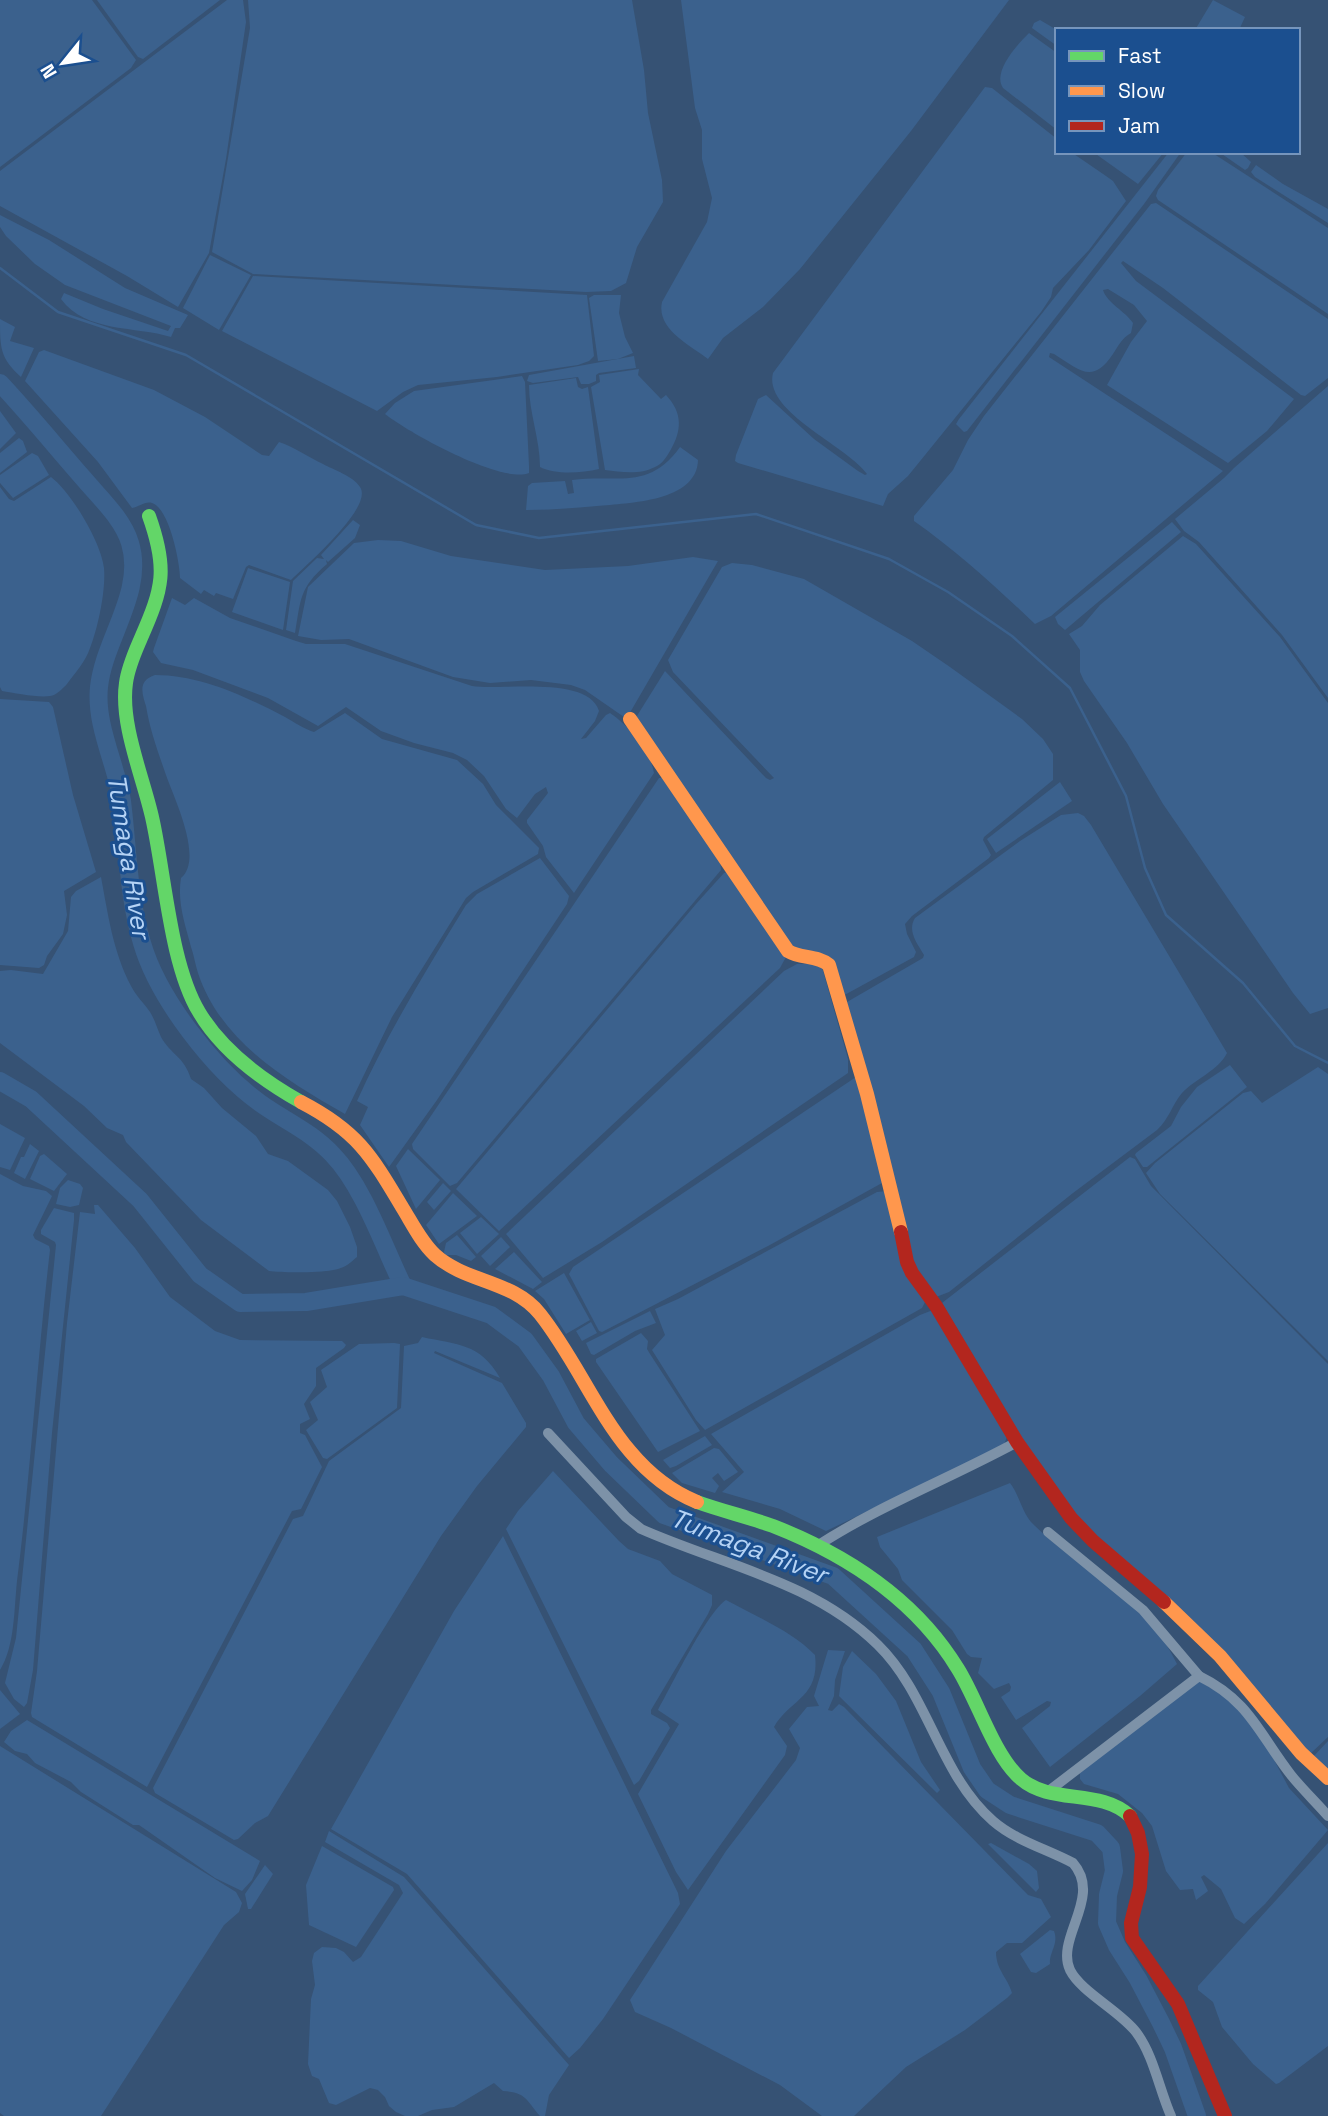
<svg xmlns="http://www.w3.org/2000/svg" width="1328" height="2116" font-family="'Space Grotesk',sans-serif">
  <rect width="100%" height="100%" fill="#365274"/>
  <g fill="#3b618d">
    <polygon points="0,0 92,0 136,60 131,68 0,167"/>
    <polygon points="97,0 220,0 143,59 138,57"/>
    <polygon points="227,0 243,0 246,22 226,159 209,253 178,307 127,276 0,206 0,171"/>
    <polygon points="248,0 632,0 644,70 648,113 662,180 663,202 637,247 626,283 611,291 586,292 253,274 212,252 250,28"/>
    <path d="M681,0H1009L911,131L800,269L763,307L723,338L708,359C690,345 656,329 662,302L707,222L712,198L702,159V130L695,108Z"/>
    <polygon points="1213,0 1245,17 1239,30 1195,30"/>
    <polygon points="1040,20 1057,30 1057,46 1032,28 1034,23"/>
    <path d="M1029,33L1057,53V130L1003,88C992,72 1017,45 1029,33Z"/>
    <path d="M985,87L992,88L1057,139V152H1071L1106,176L1113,181L1126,201L1089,250L1053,288L1051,297L1041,312L908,476L888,494L883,506L738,463L735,461L736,455L758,399L766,395L814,439L858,471L865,475L867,474C848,446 763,412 773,373Z"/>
    <polygon points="1093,152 1164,152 1138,184"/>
    <polygon points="1169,152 1181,152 1144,204 967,431 964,432 956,424 959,419"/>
    <polygon points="1187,152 1211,152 1328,228 1328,314 1158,200 1156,196 1158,190"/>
    <polygon points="1219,152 1240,152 1251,162 1248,168 1245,170"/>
    <polygon points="1256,165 1283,184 1328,209 1328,223 1255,177 1251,172"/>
    <path d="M1156,203L1328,319V378L1305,396L1301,395L1163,288L1123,261L1121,263L1136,281L1294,399L1267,431L1228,463L1107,385L1131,342L1147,321L1134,305L1108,289L1103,290C1107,303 1125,311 1133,323L1131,333C1121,339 1119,345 1113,354C1092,385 1080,370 1054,354L1050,353L1049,357L1223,471L1051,616L1035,624C996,587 958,552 914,521V516L953,470L968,440L984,416L1151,204Z"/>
    <path d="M0,215L49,240L125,288L188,315L180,328H175L171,337C136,326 86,333 61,299L64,293L103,309L168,331L171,326L65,285L35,264L6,236L0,227Z"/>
    <polygon points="210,255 251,275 219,330 183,308"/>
    <polygon points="253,276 587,295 594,356 589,361 578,365 497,377 418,385 403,392 377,411 222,331"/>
    <polygon points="594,295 621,295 619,313 625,337 633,353 618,359 598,361 589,298"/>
    <path d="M0,319L15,327L10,341L34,348L21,377C0,358 0,348 0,319Z"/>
    <path d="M44,350L154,390L205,417L262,455L269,456L279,442C294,447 308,457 323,464C334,470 353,476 360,487C374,507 305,566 291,580L249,565L246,567L233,599L216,593L214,596L204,590L201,594L180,578C180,562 169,508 152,503C145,501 139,507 132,508L98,462L25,381L39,352Z"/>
    <polygon points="634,356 636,368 599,373 596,375 596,381 589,384 581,384 578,377 533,383 527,381 529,375"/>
    <path d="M639,369L638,375L661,399L666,395C683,413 682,431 670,451C666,458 662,464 655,467C640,475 621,472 605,470L591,387L600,382L599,375Z"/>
    <path d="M522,376L525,382L529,466V473C501,484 409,433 385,414L395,403L414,391Z"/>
    <path d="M576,378L578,387L582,389L588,387L599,469C581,473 556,475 540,467C540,439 529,413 529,385Z"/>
    <polygon points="1328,386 1328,698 1282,635 1199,542 1184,531 1175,519 1224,478 1234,468"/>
    <polygon points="0,411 16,433 0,449"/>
    <polygon points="19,438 23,441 27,452 0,473 0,453"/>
    <path d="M680,447L698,460C697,502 628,503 597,506C574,508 550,510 526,510L528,486L532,483L565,481L568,494L574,493L572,480C617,474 649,491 680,447Z"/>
    <polygon points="32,453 38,456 49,475 13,498 0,483 0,475"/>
    <path d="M51,477C71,492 101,542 104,568C106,590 98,628 90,648C86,661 75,673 67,684C62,689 57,695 50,696C39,698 14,693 2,691L0,687V487L9,499L14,501Z"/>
    <path d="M353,520L360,525L355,538L328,562L326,560L327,564C299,588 301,599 295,633L286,630L293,581L317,558L324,559L321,555Z"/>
    <polygon points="1172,522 1181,532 1065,630 1058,624 1055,617"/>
    <polygon points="1183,536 1196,544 1280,637 1328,703 1328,1008 1310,1014 1293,993 1163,804 1127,743 1084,681 1080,672 1080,650 1069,634 1082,626 1100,605"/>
    <polygon points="378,540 401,541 451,556 545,570 628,566 693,557 718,561 628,716 624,717 585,690 571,685 531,680 490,683 453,677 349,639 321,640 298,636 308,587 354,543"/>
    <polygon points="732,563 752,565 804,579 912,641 950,667 1022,719 1043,739 1053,754 1053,780 984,837 983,840 991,855 989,858 912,916 905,924 907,934 916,952 914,957 839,998 830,963 797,953 635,719 665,671 766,778 770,780 774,778 673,672 668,660 722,567"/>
    <polygon points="248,568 290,582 283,630 232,612"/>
    <path d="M172,598L185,605L194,598L230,618L296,641L306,644H345L472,686C500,691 588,675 599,711L595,721L581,739L586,738L606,715L610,713C629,726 650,750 654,773L574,893L546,857L543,846L527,823V820L548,793L546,787L535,794L517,818L506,809L484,776L467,760L453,753L414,743L381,731L346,707L318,726L268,698L193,670L161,663L153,652L154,648Z"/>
    <path d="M155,675C200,675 245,696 285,717C294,722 304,729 314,732L345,713L382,739L457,760L483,784L496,805L539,848L538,854L473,892L466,898L392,1017L345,1114C286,1080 221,1042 198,973C195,964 194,955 191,947C185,924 177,902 181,878C204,859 174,798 166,775C158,752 150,730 146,706C144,700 141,691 143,685C145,679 150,677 155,675Z"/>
    <polygon points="0,699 49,702 53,707 73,795 96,872 64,891 67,915 63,934 47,956 44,965 39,968 0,965"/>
    <polygon points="659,778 662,778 720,860 721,870 457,1183 450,1186 413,1149 412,1144"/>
    <polygon points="1060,782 1072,801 996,853 987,839"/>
    <path d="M1078,813L1084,816L1091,825L1227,1053C1219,1070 1195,1079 1182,1093C1172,1105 1169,1119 1157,1130L1073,1193L949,1292L936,1297L915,1276L844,1006L847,1002L923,958L924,955C917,943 907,931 915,918L1020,841L1061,815Z"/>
    <path d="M540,858L569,896L567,904L437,1100L389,1167L360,1125L368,1107L357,1101C388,1032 427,969 466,905L477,894Z"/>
    <polygon points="727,872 786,957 780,968 499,1231 456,1189 696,904 724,873"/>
    <path d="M101,877C108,914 113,952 131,986C136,996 144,1003 150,1012C155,1020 157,1028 161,1037C171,1055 184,1056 191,1079L204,1088L222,1108L256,1136L268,1154L288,1161L328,1190L337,1201L350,1227L357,1247V1257C351,1262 346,1267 338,1269C325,1273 283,1273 269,1271L201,1220L126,1142L123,1135L107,1128L84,1106L0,1043V971L11,970L43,974L68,931L71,897L76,891Z"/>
    <polygon points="797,964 816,964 822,967 848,1059 848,1073 602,1242 543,1278 506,1234 784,971"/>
    <polygon points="1230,1065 1247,1087 1147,1167 1143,1167 1135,1155 1136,1153 1171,1126 1181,1107 1197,1087"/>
    <polygon points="1318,1067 1328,1074 1328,1361 1160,1194 1146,1173 1155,1163 1243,1093 1251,1091 1262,1103"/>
    <polygon points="856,1077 884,1180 882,1183 768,1246 602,1332 599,1331 569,1274 573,1267"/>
    <polygon points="0,1124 25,1138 10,1170 0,1167"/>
    <polygon points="30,1144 39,1151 25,1179 14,1173 21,1157 24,1157"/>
    <polygon points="408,1149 440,1180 416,1209 396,1166"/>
    <polygon points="44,1154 67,1174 54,1191 30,1179 40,1156"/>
    <polygon points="1130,1157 1135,1159 1151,1186 1328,1364 1328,1737 1310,1754 1238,1675 1067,1514 942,1303"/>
    <path d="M0,1174L23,1186L46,1191L52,1196L33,1235L35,1239L49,1246L50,1250C37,1360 31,1471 17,1581C14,1609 15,1646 0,1670Z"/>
    <polygon points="68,1180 80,1184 83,1188 79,1205 70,1207 56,1204 60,1188"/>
    <polygon points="443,1183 451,1191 434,1210 427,1202"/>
    <polygon points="887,1191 925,1302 922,1308 705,1430 696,1420 652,1350 665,1335 655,1309 678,1299 877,1192"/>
    <polygon points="453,1193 477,1216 439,1244 426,1225"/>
    <polygon points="94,1205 98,1205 135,1248 170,1297 215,1331 240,1340 342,1341 346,1345 344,1348 316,1368 316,1386 304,1404 310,1419 300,1424 300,1433 305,1435 322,1467 301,1509 292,1511 147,1787 32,1717 31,1713 37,1671 67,1323 80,1212 95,1214"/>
    <polygon points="54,1208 74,1213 74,1220 52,1433 33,1670 27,1703 24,1707 14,1699 5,1683 16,1638 56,1245 55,1242 41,1234 41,1230"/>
    <polygon points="481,1217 499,1234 477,1254 460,1233"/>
    <polygon points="457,1235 476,1257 471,1261 456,1255 445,1255 444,1252 446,1243"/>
    <polygon points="501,1237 510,1247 490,1266 481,1256"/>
    <polygon points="514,1252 542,1282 533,1289 495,1269"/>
    <polygon points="564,1273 590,1320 566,1334 544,1299 535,1291"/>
    <polygon points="933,1310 1007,1437 1003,1447 826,1531 780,1509 722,1492 744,1472 711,1434 920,1315"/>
    <polygon points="650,1311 656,1323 635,1331 594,1355 591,1354 586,1343"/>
    <polygon points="591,1322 597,1333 582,1341 576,1331"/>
    <polygon points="641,1333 648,1341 647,1349 650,1354 700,1431 658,1452 596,1362 596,1359"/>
    <path d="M422,1337C458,1345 480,1343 500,1378L435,1351L434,1353L502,1383L526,1423V1427L477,1486L441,1536L268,1816L255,1823L238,1839L234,1840L155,1793L153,1788L293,1519L303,1516L329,1461L401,1408L404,1346L418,1343Z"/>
    <polygon points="394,1343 400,1344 397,1408 327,1459 323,1458 306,1430 318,1420 310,1402 327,1387 321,1370 359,1344"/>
    <polygon points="705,1436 712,1445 676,1466 670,1468 663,1460"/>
    <polygon points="714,1448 719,1449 738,1472 724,1481 718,1473 712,1478 719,1486 715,1493 682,1483 672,1473"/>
    <polygon points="553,1471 619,1541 628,1549 660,1561 672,1574 712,1595 712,1605 708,1614 651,1710 651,1714 667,1723 670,1728 639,1781 634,1785 506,1529 518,1511"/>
    <path d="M1010,1483C1020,1496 1022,1514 1034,1525C1081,1571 1149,1602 1177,1664L1140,1696L1050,1767L1022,1728L1050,1706L1051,1702L1047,1701L1016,1720L1001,1697L1010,1691L1011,1687L1009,1683L994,1689L978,1673L982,1658L971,1657L967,1654L952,1630L902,1580L898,1569L880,1547L877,1537Z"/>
    <polygon points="503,1536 678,1893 680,1904 603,2019 580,2048 569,2058 407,1874 331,1829 454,1611"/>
    <path d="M726,1600C755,1616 792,1631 815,1655C820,1698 790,1699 774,1727L787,1746L785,1755L688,1890L676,1872L638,1794L679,1724L658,1710C671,1687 707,1612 726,1600Z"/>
    <path d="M828,1650L845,1651L835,1680L834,1696L828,1710L832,1711L839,1704L844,1707L1028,1895L1041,1899L1051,1917L1022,1943H1007L996,1952C996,1970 1008,1978 1012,1993L1007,1998L965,2030L906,2067L854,2116H822L780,2085L671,2028L635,2012L630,2000L726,1851L796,1760L800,1748L789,1729L807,1707L819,1706L814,1696Z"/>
    <polygon points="852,1651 876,1674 896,1701 921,1762 940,1790 937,1793 839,1696 843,1667"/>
    <polygon points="1195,1679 1233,1700 1263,1739 1289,1788 1328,1830 1265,1904 1244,1924 1235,1918 1221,1889 1204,1875 1201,1877 1208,1891 1196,1900 1193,1889 1180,1890 1166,1871 1152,1826 1142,1813 1118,1794 1084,1784 1080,1779 1080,1773"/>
    <polygon points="0,1690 20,1714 0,1729"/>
    <polygon points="27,1720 260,1861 252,1880 242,1891 215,1878 139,1825 133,1825 81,1792 71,1782 35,1763 27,1754 15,1751 4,1742 11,1731"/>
    <polygon points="1328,1741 1328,1777 1311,1759"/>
    <polygon points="0,1746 236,1892 242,1903 239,1912 224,1925 101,2116 4,2116 0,2113"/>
    <path d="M329,1831L404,1877L569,2065L549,2095L545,2116H540C525,2099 527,2093 503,2091L494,2083L454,2107L432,2110L418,2116H405L396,2112L389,2106L385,2097L378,2090L370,2088L336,2105L329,2103L319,2079L312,2076L308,2064L311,1999L315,1985L312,1961L314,1953L322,1947L336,1948L344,1952L353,1962L361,1957L403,1893L399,1885L325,1842Z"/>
    <polygon points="991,1843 1029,1864 1037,1871 1039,1888 1036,1892 988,1844"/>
    <polygon points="1328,1843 1328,2046 1279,2083 1276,2084 1253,2064 1222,2027 1213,2002 1198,1990 1198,1986"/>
    <polygon points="322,1846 393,1887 394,1890 356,1947 309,1925 306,1885"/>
    <polygon points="265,1865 273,1874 251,1909 248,1909 245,1894"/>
    <path d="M1050,1930L1054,1931C1059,1944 1049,1952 1050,1964L1036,1973L1031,1972L1020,1954Z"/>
  </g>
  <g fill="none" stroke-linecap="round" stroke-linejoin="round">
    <polyline stroke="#3b618d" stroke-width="2.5" points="0,268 58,312 186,355 476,525 539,538 756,514 889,559 948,592 1012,636 1070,688 1126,796 1145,868 1166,915 1243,983 1295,1046 1328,1063"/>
    <g stroke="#3b618d" stroke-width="18">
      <path d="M0,383C29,414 56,447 84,479C100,498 123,519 130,543C145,592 104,639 99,687C95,725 116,764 122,801C128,849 128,896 142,943C158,998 213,1069 260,1103C285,1121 312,1132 333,1155C363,1186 384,1247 403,1286"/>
      <polyline points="0,1081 31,1099 140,1200 200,1275 240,1303 306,1302 403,1286 491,1315 525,1340 551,1376 576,1423 611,1464 664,1515 833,1576 914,1650 941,1692 972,1768 987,1790 1010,1805 1097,1833 1111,1848 1114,1871 1108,1895 1107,1923 1117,1946 1138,1979 1161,2023 1173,2048 1197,2116"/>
    </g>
    <g stroke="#7d92a8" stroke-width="10">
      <path d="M548,1433L626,1517L641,1529C722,1565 813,1581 878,1645C929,1695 939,1774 993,1821C1016,1841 1047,1849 1073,1863C1103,1897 1055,1938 1070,1970C1081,1992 1120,2011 1136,2032C1154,2056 1159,2089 1171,2116"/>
      <polyline points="1048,1532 1143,1610 1199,1676"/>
      <path d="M817,1546C880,1505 951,1478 1017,1442"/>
      <path d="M1050,1790L1199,1676C1250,1701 1259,1734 1291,1775C1302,1789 1316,1802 1328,1816"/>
    </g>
    <g stroke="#63d668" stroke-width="14">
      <path d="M149,516C168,569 163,588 141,638C135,652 128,667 126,683C120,724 143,777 152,817C165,874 170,964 199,1012C222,1051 262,1080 301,1102"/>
      <path d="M697,1502C722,1511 748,1517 773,1526C847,1555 916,1600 958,1669C978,1701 994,1756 1021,1779C1051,1805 1100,1788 1130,1816"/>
    </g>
    <g stroke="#ff974d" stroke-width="14">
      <path d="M630,719L788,951C801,959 817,955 829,965L867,1094L901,1232"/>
      <path d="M301,1102C357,1131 371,1155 402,1207C412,1223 421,1242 435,1255C466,1283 513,1280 540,1314C591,1378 615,1469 697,1502"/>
      <polyline points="1164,1602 1220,1656 1301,1753 1328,1778"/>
    </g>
    <g stroke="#b3261e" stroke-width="14">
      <polyline points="901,1232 907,1262 912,1273 936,1306 1017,1442 1071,1518 1093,1541 1164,1602"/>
      <polyline points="1130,1816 1138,1833 1142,1854 1140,1887 1131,1923 1132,1938 1178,2004 1225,2116"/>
    </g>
  </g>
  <g text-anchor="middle" stroke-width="6" stroke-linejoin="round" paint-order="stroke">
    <g font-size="26" font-style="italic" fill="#b5d3f5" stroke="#1b4f8f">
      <text transform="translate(129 856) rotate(81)" y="9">Tumaga River</text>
      <text transform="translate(749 1546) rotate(21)" y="9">Tumaga River</text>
    </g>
  </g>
  <rect x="1055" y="28" width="245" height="126" fill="#1b4f8f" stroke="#7695bc" stroke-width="2"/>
  <rect x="1069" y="51" width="35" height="10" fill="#63d668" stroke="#7695bc" stroke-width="2"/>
  <text x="1118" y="63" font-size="21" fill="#ffffff">Fast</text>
  <rect x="1069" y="86" width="35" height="10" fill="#ff974d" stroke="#7695bc" stroke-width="2"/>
  <text x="1118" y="98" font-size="21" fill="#ffffff">Slow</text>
  <rect x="1069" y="121" width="35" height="10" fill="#b3261e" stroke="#7695bc" stroke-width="2"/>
  <text x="1118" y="133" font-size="21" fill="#ffffff">Jam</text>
  <g transform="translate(63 63) rotate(240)" stroke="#1b4f8f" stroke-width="5" paint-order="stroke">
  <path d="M0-5L12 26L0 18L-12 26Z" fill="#ffffff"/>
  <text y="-10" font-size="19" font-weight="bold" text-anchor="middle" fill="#ffffff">N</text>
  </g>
</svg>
